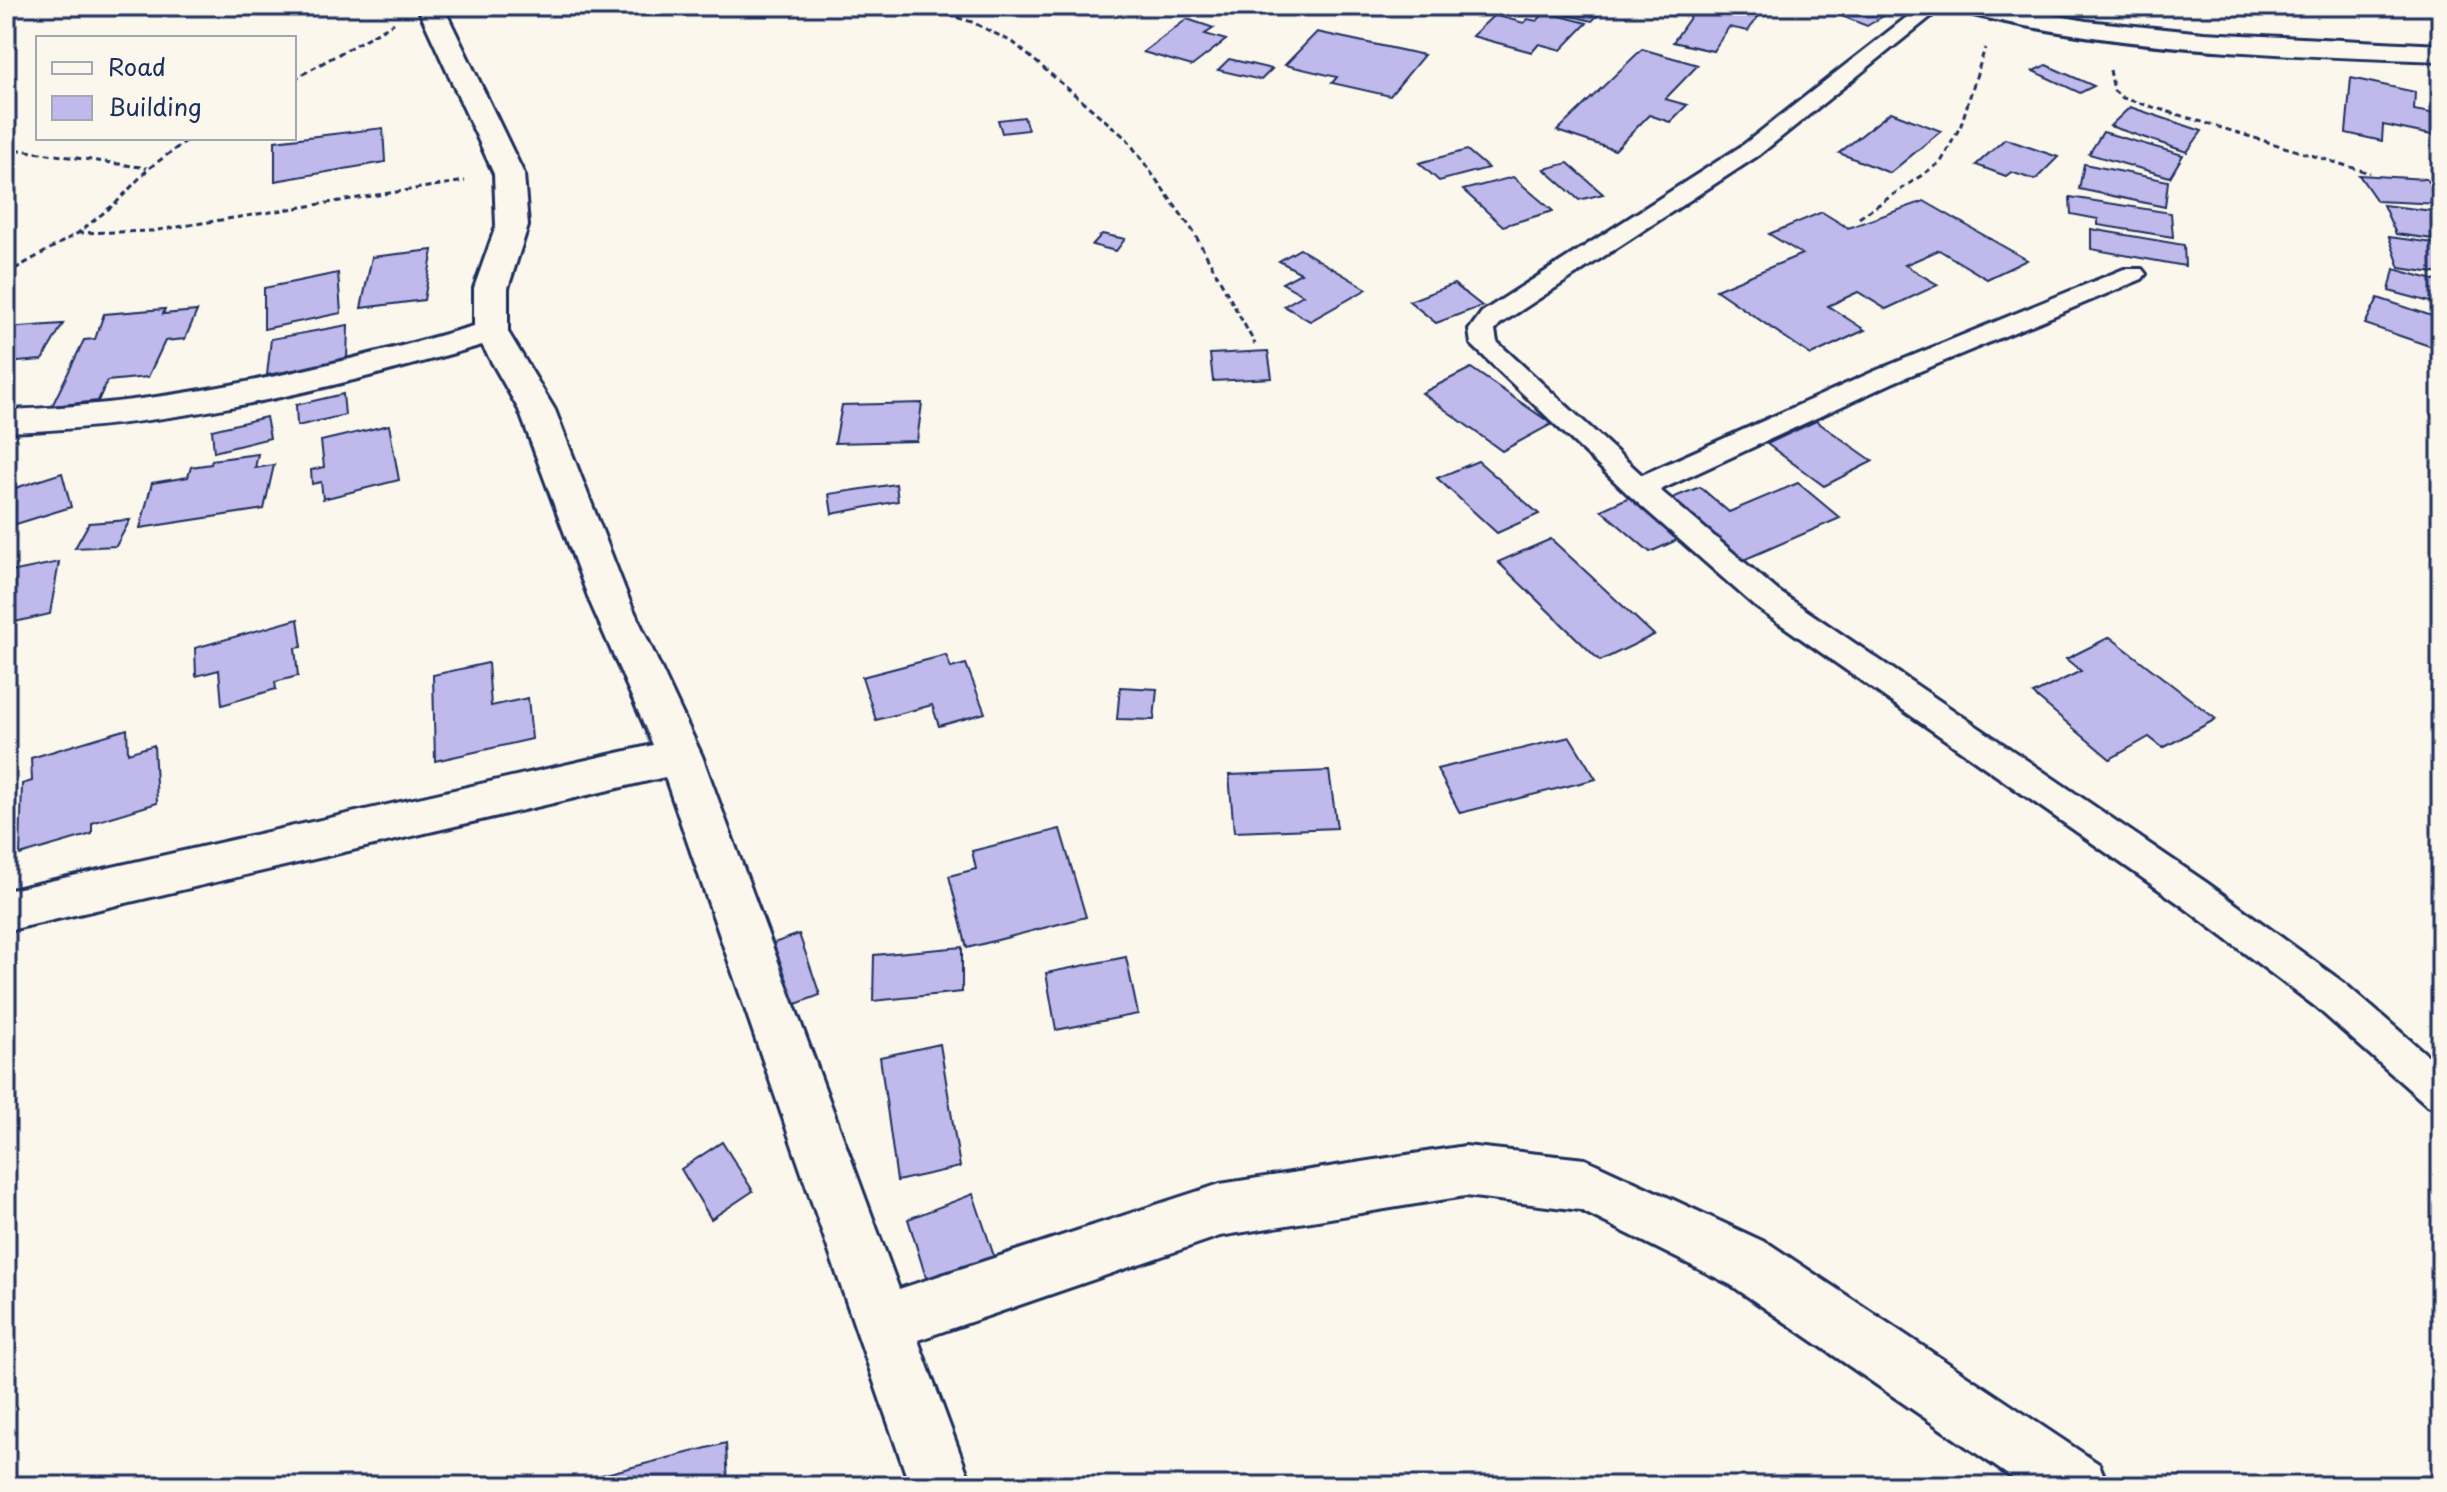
<svg xmlns="http://www.w3.org/2000/svg" width="2447" height="1492" font-family="'Playpen Sans',sans-serif">
  <rect width="100%" height="100%" fill="#fbf7ec"/>
  <filter id="ink" filterUnits="userSpaceOnUse"><feTurbulence type="fractalNoise" baseFrequency=".0125" numOctaves="2"/><feDisplacementMap in="SourceGraphic" scale="16" xChannelSelector="R" yChannelSelector="G"/><feConvolveMatrix kernelMatrix="1 2 1 2 8 2 1 2 1" color-interpolation-filters="sRGB"/></filter>
  <g filter="url(#ink)">
    <g fill="#c0b9eb" stroke="#1b2f5e" stroke-width="2">
      <polygon points="1184,6 1225,6 1195,14"/>
      <polygon points="1698,6 1750,6 1745,14 1758,17 1748,31 1729,27 1713,51 1673,42"/>
      <polygon points="1816,6 1883,6 1893,10 1867,26"/>
      <polygon points="1573,8 1599,14 1592,21 1567,15"/>
      <polygon points="1545,12 1587,23 1561,50 1539,44 1532,52 1472,36 1494,15 1524,23 1528,19 1537,21"/>
      <polygon points="1187,19 1214,28 1205,34 1226,40 1192,66 1143,52"/>
      <polygon points="1317,32 1424,55 1390,96 1332,83 1337,77 1285,65"/>
      <polygon points="1642,49 1698,65 1665,99 1687,105 1670,122 1649,115 1615,150 1557,131"/>
      <polygon points="1229,59 1272,69 1261,80 1218,70"/>
      <polygon points="2046,65 2094,86 2080,93 2033,71"/>
      <polygon points="2351,78 2415,92 2414,110 2441,115 2441,137 2383,125 2382,141 2346,133"/>
      <polygon points="2130,107 2202,131 2187,152 2110,126"/>
      <polygon points="1891,112 1941,131 1890,173 1839,153"/>
      <polygon points="1024,117 1028,130 1002,133 998,120"/>
      <polygon points="383,128 385,162 275,181 275,141"/>
      <polygon points="2103,132 2183,155 2170,177 2089,154"/>
      <polygon points="2005,139 2058,157 2035,180 2011,172 2006,176 1976,165"/>
      <polygon points="1467,150 1488,168 1439,181 1419,163"/>
      <polygon points="1568,163 1603,194 1579,200 1544,169"/>
      <polygon points="2084,164 2168,181 2165,207 2079,189"/>
      <polygon points="2359,175 2426,179 2441,198 2441,204 2377,201"/>
      <polygon points="1513,177 1553,211 1503,226 1463,190"/>
      <polygon points="2070,197 2171,213 2173,237 2098,225 2098,219 2071,214"/>
      <polygon points="1924,201 2027,260 1987,279 1939,250 1905,265 1938,285 1886,309 1858,292 1828,306 1865,330 1811,355 1716,290 1802,254 1769,234 1822,212 1848,228"/>
      <polygon points="2383,205 2441,212 2441,240 2396,234"/>
      <polygon points="2091,229 2184,245 2185,266 2091,249"/>
      <polygon points="1102,234 1125,239 1116,251 1092,245"/>
      <polygon points="2389,237 2441,244 2441,274 2400,268"/>
      <polygon points="1300,249 1367,289 1310,321 1284,306 1303,295 1282,283 1301,273 1279,261"/>
      <polygon points="433,250 424,300 361,308 372,257"/>
      <polygon points="2394,269 2441,282 2441,305 2389,291"/>
      <polygon points="338,273 341,313 264,329 264,288"/>
      <polygon points="1454,284 1482,306 1436,323 1409,301"/>
      <polygon points="2378,298 2441,319 2441,350 2365,324"/>
      <polygon points="165,309 163,314 197,311 185,339 165,341 148,377 107,381 98,401 52,406 84,340 95,339 104,314"/>
      <polygon points="63,324 42,360 6,363 6,328"/>
      <polygon points="348,325 347,361 267,375 271,339"/>
      <polygon points="1268,351 1272,378 1213,381 1210,354"/>
      <polygon points="1471,368 1552,424 1502,451 1422,393"/>
      <polygon points="343,394 345,415 297,426 296,405"/>
      <polygon points="922,403 917,441 835,443 842,405"/>
      <polygon points="266,417 270,438 214,452 212,430"/>
      <polygon points="1816,421 1873,461 1824,486 1767,444"/>
      <polygon points="389,425 399,480 323,499 321,482 312,484 311,470 324,467 321,441"/>
      <polygon points="258,454 255,468 274,465 264,509 140,528 152,483 188,477 191,467 211,464 212,460"/>
      <polygon points="1478,461 1539,514 1497,533 1437,478"/>
      <polygon points="62,473 71,507 13,525 6,491"/>
      <polygon points="1798,483 1840,518 1732,565 1662,502 1700,487 1729,512"/>
      <polygon points="896,484 898,501 832,514 829,494"/>
      <polygon points="1634,495 1684,537 1650,552 1601,510"/>
      <polygon points="130,520 116,546 75,548 89,523"/>
      <polygon points="1551,539 1654,635 1600,661 1498,562"/>
      <polygon points="59,562 50,614 6,624 6,573"/>
      <polygon points="298,619 302,647 295,648 298,676 275,682 276,689 222,705 219,670 196,676 195,648"/>
      <polygon points="2110,637 2216,719 2163,748 2149,737 2110,759 2033,694 2081,671 2066,659"/>
      <polygon points="946,655 951,668 966,664 985,713 939,726 932,705 876,720 862,677"/>
      <polygon points="488,663 491,706 528,698 532,739 435,761 433,675"/>
      <polygon points="1120,687 1157,689 1154,720 1117,719"/>
      <polygon points="127,729 128,753 154,745 157,803 92,823 92,834 20,855 22,784 32,781 31,758"/>
      <polygon points="1570,737 1596,779 1460,813 1437,769"/>
      <polygon points="1329,771 1337,828 1234,832 1229,775"/>
      <polygon points="1060,829 1086,917 967,948 949,876 976,869 972,851"/>
      <polygon points="799,934 820,995 788,1007 768,945"/>
      <polygon points="962,947 962,992 873,1001 874,955"/>
      <polygon points="1126,957 1138,1014 1056,1030 1046,973"/>
      <polygon points="940,1044 960,1167 897,1181 880,1057"/>
      <polygon points="722,1142 753,1191 711,1219 681,1169"/>
      <polygon points="973,1194 999,1271 932,1297 908,1219"/>
      <polygon points="726,1443 728,1486 559,1486"/>
    </g>
    <g fill="none" stroke-linecap="round" stroke-linejoin="round">
      <g stroke="#1b2f5e" stroke-width="6">
        <polygon id="service" points="1921,6 1944,6 1759,155 1500,324 1495,330 1497,342 1642,475 1875,371 2124,269 2142,269 2146,274 2142,279 1894,382 1660,490 1778,591 2207,883 2344,983 2441,1067 2441,1110 2427,1105 2316,1007 2181,905 1756,607 1629,495 1471,344 1469,330 1482,312 1743,145"/>
      </g>
      <g stroke="#1b2f5e" stroke-width="6">
        <g id="minor">
          <path d="M417,6H443L524,174L528,226L508,288V332L555,410L630,602L702,756L899,1289L1220,1184L1465,1146L1585,1159L1771,1245L2099,1464L2108,1486H2024L1731,1285L1580,1210L1465,1196L1220,1236L918,1340L972,1486H910L665,777L6,931V891L653,745L590,602L519,410L482,345C325,391 170,427 6,432V410C167,405 320,370 474,326V288L496,226L494,174Z"/>
          <path d="M1957,6H2006L2086,21L2204,33L2441,45V61C2280,55 2118,51 1961,12Z"/>
        </g>
      </g>
      <g stroke="#1b2f5e" stroke-width="3" stroke-dasharray="6 4" stroke-linecap="butt">
        <polyline points="919,6 972,22 1014,43 1127,139 1193,231 1255,344"/>
        <polyline points="2110,70 2114,91 2123,98 2370,173"/>
        <polyline points="294,79 394,23"/>
        <polyline points="6,148 147,168"/>
        <polyline points="1859,218 1941,162 1961,125 1985,48"/>
        <polyline points="78,233 152,231 465,181"/>
        <polyline points="6,274 78,233 116,203 148,169 190,138"/>
      </g>
      <use href="#service" fill="#fbf7ec" fill-rule="evenodd"/>
      <use href="#minor" fill="#fbf7ec" fill-rule="evenodd"/>
    </g>
  </g>
  <rect width="2447" height="1492" fill="none" stroke="#fbf7ec" stroke-width="32"/>
  <rect x="16" y="16" width="2415" height="1460" fill="none" stroke="#1b2f5e" stroke-width="3" filter="url(#ink)"/>
  <rect x="36" y="36" width="260" height="104" fill="#fbf7ec" stroke="#a1a7b3" stroke-width="2"/>
  <rect x="52" y="62" width="40" height="12" fill="#fbf7ec" stroke="#a1a7b3" stroke-width="2"/>
  <text x="108" y="76" font-size="24" fill="#1b2f5e">Road</text>
  <rect x="52" y="96" width="40" height="24" fill="#c0b9eb" stroke="#a1a7b3" stroke-width="2"/>
  <text x="108" y="116" font-size="24" fill="#1b2f5e">Building</text>
</svg>
